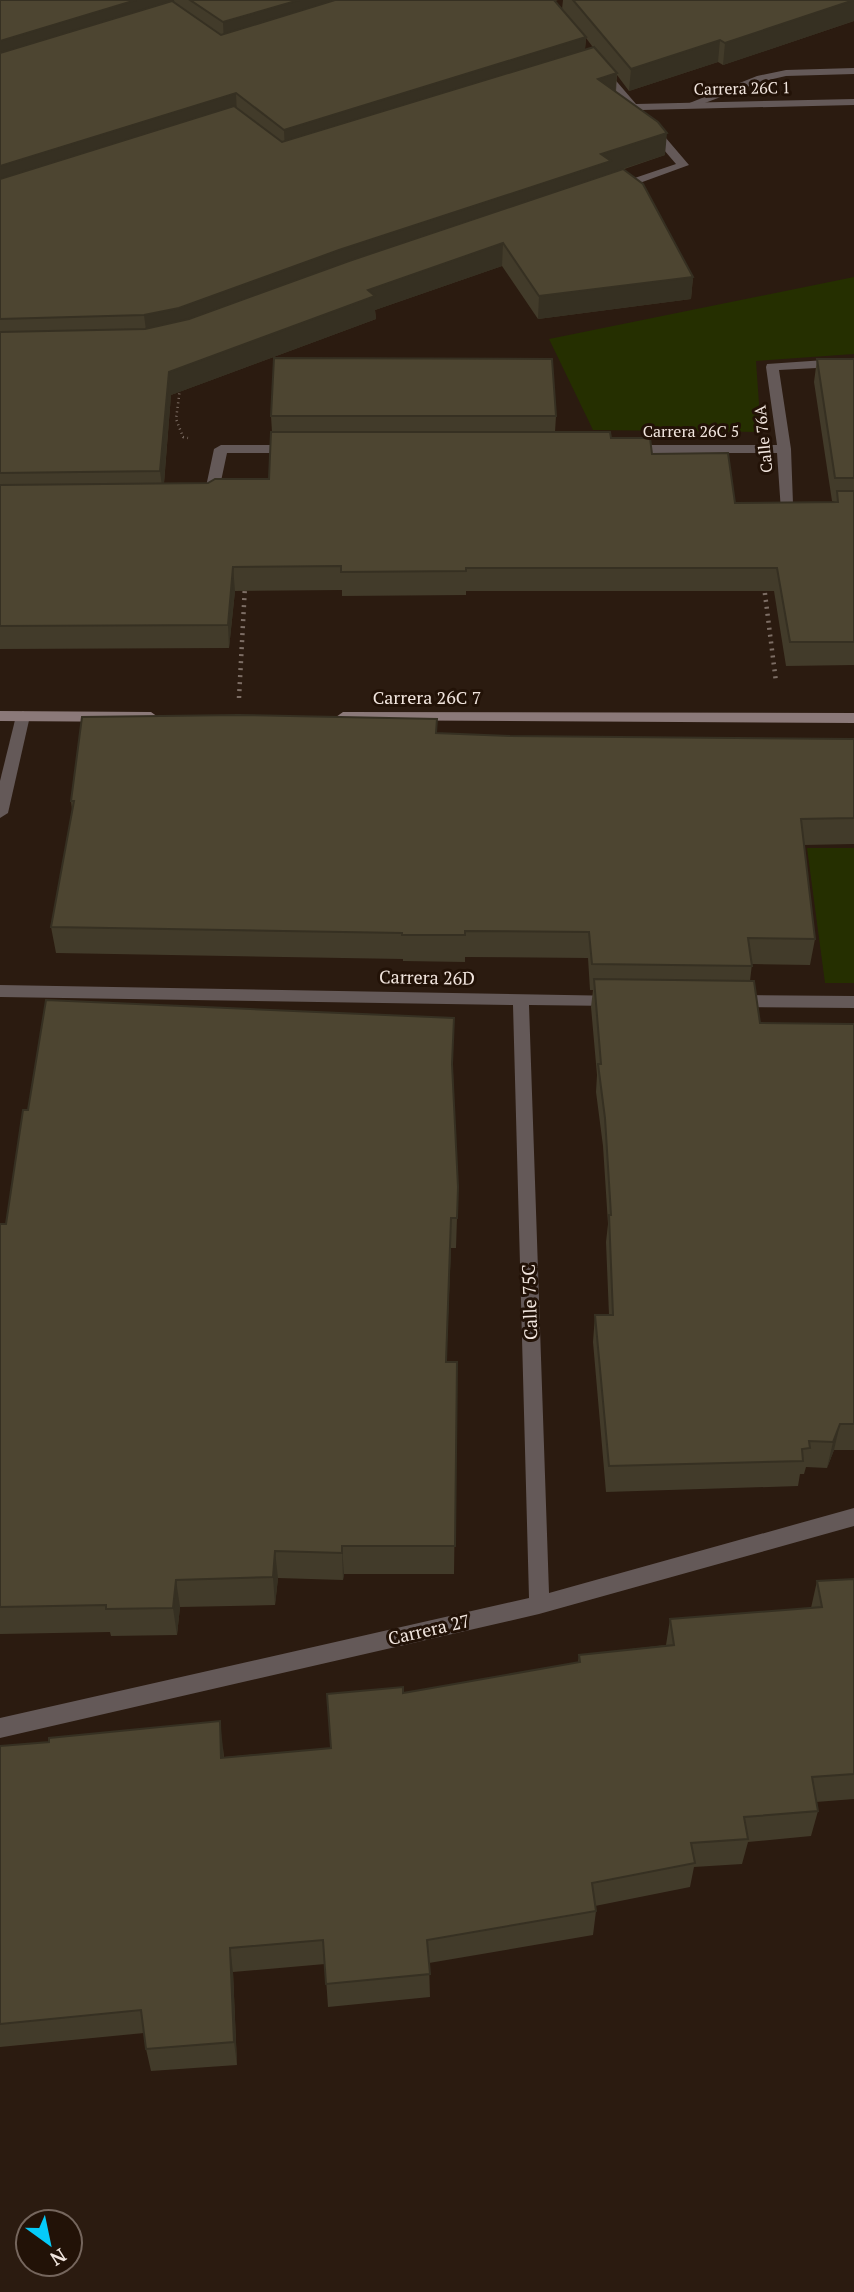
<svg xmlns="http://www.w3.org/2000/svg" width="854" height="2292" font-family="'PT Serif',serif">
  <rect width="100%" height="100%" fill="#2b1b10"/>
  <g fill="#252f00">
    <polygon points="854,277 854,354 756,361 761,432 593,430 549,339"/>
    <polygon points="807,848 854,848 854,983 825,983"/>
  </g>
  <g fill="none" stroke-linecap="round" stroke-linejoin="round">
    <polyline stroke="#7d6e65" stroke-width="2.5" stroke-dasharray="1 3.5" stroke-linecap="butt" points="180,389 176,419 183,437 188,438"/>
    <g stroke="#7d6e65" stroke-width="4.5" stroke-dasharray="2 5" stroke-linecap="butt">
      <polyline points="764,586 776,682"/>
      <polyline points="239,698 245,586"/>
    </g>
    <polygon fill="#645958" fill-rule="evenodd" points="854,68 854,74 786,76 760,82 697,106 687,104 757,76 786,70"/>
    <g fill="#645958" fill-rule="evenodd">
      <polygon points="598,69 606,69 636,104 854,99 854,105 642,110 689,165 615,192 611,190 611,186 676,164 598,73"/>
      <polygon points="854,358 854,366 779,370 791,449 793,504 854,504 854,512 781,511 777,453 628,453 621,449 628,445 777,445 766,367 767,364"/>
      <polygon points="221,445 292,445 299,449 292,453 227,453 217,500 210,504 201,503 199,500 204,496 214,449"/>
      <polygon points="23,711 30,716 8,813 0,818 0,781 16,716"/>
      <polygon points="0,985 622,996 624,1000 622,1004 616,1006 529,1005 549,1593 854,1508 854,1526 539,1614 0,1738 0,1718 529,1598 513,1005 0,997"/>
      <polygon points="735,995 854,996 854,1008 735,1007 727,1001"/>
    </g>
    <g fill="#8b7979" fill-rule="evenodd">
      <polygon points="0,711 151,712 158,717 151,722 0,721"/>
      <polygon points="343,712 854,713 854,723 338,720 336,717"/>
    </g>
  </g>
  <g fill="#423b2a" fill-rule="evenodd">
    <path d="M0,0H558L555,1L562,9L563,0H854V21L723,65L718,62L629,91L617,75L616,92L665,155L610,174L693,277L691,299L538,319L502,266L375,310L376,319L171,395L164,484L208,483L269,479L272,432L271,416H556L555,432L611,438L652,454L735,503L835,502L832,501L814,382L817,359H854V665L786,666L774,591H466V595L342,596V590L235,591L229,648L0,649ZM586,38L592,46L593,47L585,50Z"/>
    <polygon points="437,719 437,733 510,736 854,739 854,844 804,845 815,939 810,965 752,964 750,981 760,1023 854,1024 854,1450 834,1450 827,1468 806,1467 804,1474 800,1474 798,1486 606,1492 593,1342 595,1315 609,1315 606,1242 608,1224 603,1146 596,1092 597,1075 591,1007 593,990 590,990 588,958 465,957 465,962 403,961 403,959 56,953 51,927 72,810 71,801"/>
    <polygon points="453,1071 457,1217 456,1248 451,1248 446,1362 457,1362 454,1574 344,1574 343,1580 278,1578 275,1605 180,1607 177,1635 111,1636 110,1632 0,1634 0,1224 6,1224"/>
    <polygon points="854,1579 854,1799 816,1802 818,1811 811,1836 748,1842 742,1864 694,1867 690,1887 595,1906 596,1911 593,1935 429,1963 430,1997 328,2007 325,1964 233,1972 237,2065 151,2071 146,2049 144,2033 0,2047 0,1746 223,1748 224,1757 331,1748 403,1693 578,1662 579,1655 666,1645 670,1619 811,1608 817,1581"/>
  </g>
  <g fill="#363022">
    <polygon points="136,0 174,0 175,10 0,63 0,41"/>
    <polygon points="299,0 372,0 224,44 223,22"/>
    <polygon points="854,0 854,21 723,65 725,43"/>
    <polygon points="586,37 584,59 285,152 284,130"/>
    <polygon points="720,40 718,62 629,91 631,69"/>
    <polygon points="617,73 615,95 598,79"/>
    <polygon points="236,93 237,116 0,190 0,166"/>
    <polygon points="667,133 665,155 610,173 610,183 147,338 144,315 601,154"/>
    <polygon points="503,243 502,266 375,310 376,319 171,395 163,494 160,471 169,372 368,290"/>
    <polygon points="693,277 691,299 538,319 539,296"/>
    <polygon points="233,567 235,591 229,648 228,625"/>
    <polygon points="451,1218 451,1248 445,1391 446,1362"/>
    <polygon points="840,1424 834,1450 827,1468 833,1442"/>
    <polygon points="342,1546 344,1574 343,1580 342,1553"/>
    <polygon points="275,1551 278,1578 275,1605 273,1577"/>
    <polygon points="176,1580 180,1607 177,1635 173,1608"/>
    <polygon points="220,1721 223,1748 225,1784 221,1758"/>
    <polygon points="230,1948 233,1972 237,2065 234,2042"/>
  </g>
  <g fill="#4d4531" stroke="#363022" stroke-width="2">
    <polygon points="0,0 136,0 0,41"/>
    <polygon points="190,0 299,0 223,22"/>
    <polygon points="335,0 554,0 586,37 284,130 236,93 0,166 0,53 172,1 221,35"/>
    <polygon points="573,0 854,0 725,43 720,40 631,69"/>
    <polygon points="594,47 617,73 598,79 658,122 667,133 601,154 611,161 339,250 179,308 144,315 0,319 0,179 234,106 282,142"/>
    <polygon points="623,169 643,184 693,277 539,296 503,243 368,290 375,296 169,372 160,471 0,473 0,332 145,329 189,319 349,261"/>
    <polygon points="274,358 552,359 556,416 271,416"/>
    <polygon points="817,359 854,359 854,478 835,478"/>
    <polygon points="271,432 610,432 611,438 650,438 652,454 728,453 735,503 838,502 837,491 854,491 854,642 790,642 777,568 466,568 466,571 341,572 341,566 233,567 228,625 0,626 0,485 208,483 215,479 269,479"/>
    <polygon points="238,715 437,719 436,733 510,736 854,739 854,818 801,819 815,939 748,938 752,966 592,964 589,932 465,931 465,935 402,935 402,933 51,927 74,801 71,801 82,717"/>
    <polygon points="594,979 754,981 760,1023 854,1024 854,1424 840,1424 833,1442 809,1441 810,1448 802,1449 803,1461 609,1466 595,1315 613,1315 609,1215 611,1215 605,1118 598,1064 601,1064"/>
    <polygon points="46,1000 454,1018 452,1064 458,1187 457,1218 451,1218 446,1362 457,1362 455,1546 342,1546 342,1553 275,1551 273,1577 176,1580 173,1608 106,1609 106,1605 0,1607 0,1224 6,1224 23,1110 28,1110"/>
    <polygon points="854,1579 854,1774 812,1777 818,1811 744,1817 748,1839 691,1843 695,1863 592,1883 596,1911 427,1940 430,1974 326,1984 323,1940 230,1948 234,2042 146,2049 141,2010 0,2024 0,1746 49,1742 49,1738 220,1721 221,1758 331,1748 327,1694 403,1687 403,1693 580,1662 579,1655 674,1645 670,1619 822,1607 817,1581"/>
  </g>
  <g text-anchor="middle" stroke-width="6" stroke-linejoin="round" paint-order="stroke">
    <g font-size="16" fill="#f1e5de" stroke="#221207">
      <text transform="translate(742 88) rotate(-1)" y="6">Carrera 26C 1</text>
      <text x="691" y="437">Carrera 26C 5</text>
      <text transform="translate(763 439) rotate(-96)" y="6">Calle 76A</text>
    </g>
    <g font-size="18" fill="#f1e5de" stroke="#221207">
      <text x="427" y="704">Carrera 26C 7</text>
      <text transform="translate(427 978) rotate(1)" y="6">Carrera 26D</text>
      <text transform="translate(530 1302) rotate(-92)" y="6">Calle 75C</text>
      <text transform="translate(429 1630) rotate(-13)" y="6">Carrera 27</text>
    </g>
  </g>
  <g transform="translate(49 2243) rotate(147)"><circle r="33" fill="#221207" stroke="#75665d" stroke-width="2"/>
  <path d="M0-5L12 26L0 18L-12 26Z" fill="#05cbf9"/>
  <text y="-10" font-size="19" font-weight="bold" text-anchor="middle" fill="#f1e5de">N</text>
  </g>
</svg>
